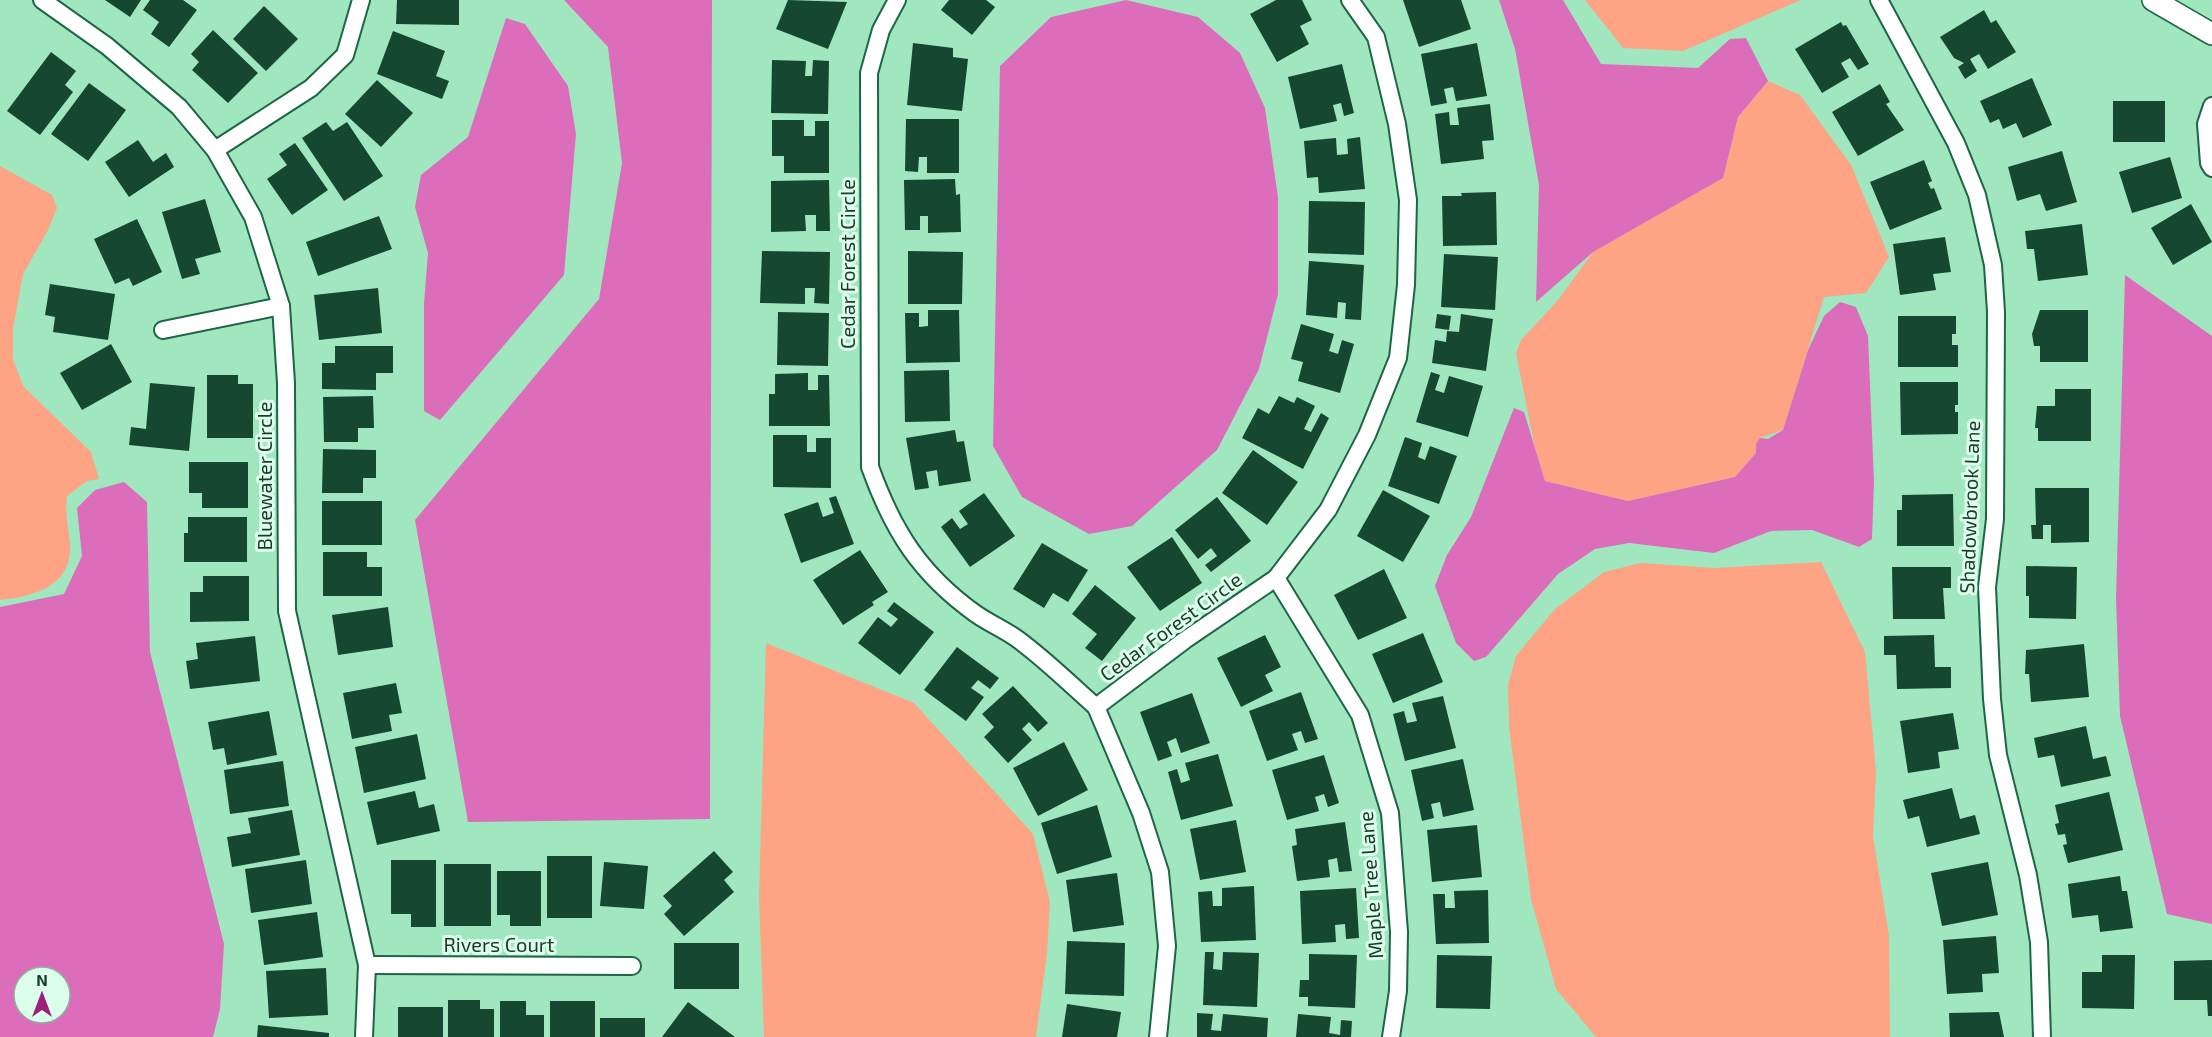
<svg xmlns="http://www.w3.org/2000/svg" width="2212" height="1037" font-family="'Exo 2',sans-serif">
  <rect width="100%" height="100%" fill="#a0e7c0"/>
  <g fill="#fea383">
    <polygon points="1585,0 1801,0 1683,51 1623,48"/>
    <polygon points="1768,81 1800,95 1851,165 1889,257 1866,293 1824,297 1783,430 1760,438 1756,453 1735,477 1628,501 1545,481 1535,448 1516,353 1521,340 1559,299 1593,252 1723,178 1738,117"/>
    <path d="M0,166L52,195L57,208L48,230L23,274L13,329V359L23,386L91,452L99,479L87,481L67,496C65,513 68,526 70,543C73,586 35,596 0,600Z"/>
    <polygon points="1821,562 1865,652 1876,770 1873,836 1889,936 1890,1037 1596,1037 1556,989 1531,899 1509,727 1508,685 1516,656 1555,609 1604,572 1641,563 1714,568"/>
    <polygon points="766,643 914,703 1033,834 1050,902 1047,953 1036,1037 764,1037 759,897"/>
  </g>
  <g fill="#dc6dbb" fill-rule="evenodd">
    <polygon points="564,0 712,0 710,819 468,822 415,520 599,299 622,163 608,47"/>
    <polygon points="1126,0 1198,17 1240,53 1265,108 1278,197 1278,294 1259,369 1217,450 1132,526 1089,534 1022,497 993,446 1000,66 1051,17"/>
    <polygon points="1499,0 1563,0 1601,64 1698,68 1730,39 1746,38 1768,81 1738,117 1723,178 1593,252 1536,302 1539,185 1515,49"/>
    <polygon points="506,18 525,24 568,86 576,134 564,275 440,420 424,411 424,304 428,253 415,207 421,175 468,137"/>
    <polygon points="2125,275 2212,336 2212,924 2167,914 2120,716 2116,598"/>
    <polygon points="1840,302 1856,307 1868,336 1874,482 1872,539 1859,547 1812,530 1771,531 1714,553 1629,543 1595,549 1558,574 1486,657 1474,661 1456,643 1435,586 1447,555 1471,517 1514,408 1524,412 1545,481 1628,501 1735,477 1756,453 1756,444 1760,438 1768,439 1783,430 1808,350 1824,316"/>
    <path d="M124,482L147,502L150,652L224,944L220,1009L213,1037H0V607L64,594L82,556L77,508L95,490ZM24,977H60V1013H24Z"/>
  </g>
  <g fill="#164730">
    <polygon points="105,0 141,0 130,17"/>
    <polygon points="150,0 183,0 197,10 169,47 151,34 159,22 143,10"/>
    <polygon points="397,0 459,0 459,25 396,24"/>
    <polygon points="788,0 847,2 828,49 776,29"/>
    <polygon points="949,0 986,0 995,7 972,35 941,10"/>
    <polygon points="1276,0 1302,0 1312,20 1300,26 1309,44 1277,62 1250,14"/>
    <polygon points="1403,0 1461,0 1471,29 1419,47"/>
    <polygon points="264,6 298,39 266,71 233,39"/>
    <polygon points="1984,10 1991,23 1996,20 2016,52 1988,69 1979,54 1970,59 1977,71 1965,79 1958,67 1964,63 1954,58 1940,37"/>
    <polygon points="1841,22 1843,26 1846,25 1869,64 1858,70 1850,58 1841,63 1849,77 1822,93 1795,49"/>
    <polygon points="213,30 258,73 228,103 192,70 199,62 191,54"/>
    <polygon points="393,31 445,51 436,76 449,81 442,99 377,74"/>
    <polygon points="913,43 953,48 953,57 968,59 962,111 907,105"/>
    <polygon points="1477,43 1487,96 1456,101 1453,87 1444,89 1447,103 1431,106 1421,54"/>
    <polygon points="51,52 76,71 65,85 73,92 40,135 7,111"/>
    <polygon points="772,60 806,61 805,76 812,76 813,60 829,61 828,114 771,113"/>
    <polygon points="1342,64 1354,113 1344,116 1341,103 1333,105 1337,121 1300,129 1288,77"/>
    <polygon points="2032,78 2052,125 2023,138 2016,123 2003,129 1999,119 1990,123 1980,101"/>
    <polygon points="377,80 413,113 381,147 345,114"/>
    <polygon points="89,83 126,110 88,161 51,134"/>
    <polygon points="1880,84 1890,102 1886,104 1904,130 1858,156 1832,112"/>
    <rect x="2113" y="101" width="52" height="41"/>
    <polygon points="1490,104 1494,140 1482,141 1484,159 1441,164 1435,114 1449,112 1450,125 1459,125 1457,108"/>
    <polygon points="906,119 959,119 959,173 927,173 927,157 919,157 918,172 905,171"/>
    <polygon points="772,120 804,120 804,136 815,136 815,121 829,121 829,173 784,173 784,156 772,156"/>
    <polygon points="326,122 333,131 347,122 383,176 344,201 302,138"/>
    <polygon points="1360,137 1365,189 1319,193 1318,177 1307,178 1304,141 1336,138 1337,155 1348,154 1347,139"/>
    <polygon points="138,140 153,162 166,153 174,167 129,197 105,162"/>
    <polygon points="295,143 328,190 292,215 267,179 287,165 279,154"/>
    <polygon points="2062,151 2077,202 2046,211 2040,194 2017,201 2008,167"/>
    <polygon points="2170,157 2182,198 2132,213 2119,172"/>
    <polygon points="1924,160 1932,181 1928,183 1931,189 1934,188 1942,209 1890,230 1870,182"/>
    <polygon points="955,179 956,195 960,194 961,232 928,233 928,216 920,216 920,230 905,230 904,180"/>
    <polygon points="829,180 830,231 816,231 816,215 805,215 806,231 771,232 771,181"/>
    <polygon points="1496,192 1497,245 1443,246 1442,196 1462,196 1461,193"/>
    <polygon points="205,199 221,252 195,259 200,274 182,279 162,212"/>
    <polygon points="1309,201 1365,202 1364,255 1308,253"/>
    <polygon points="2191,204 2212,242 2173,265 2151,228"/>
    <polygon points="379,216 392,249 318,276 306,242"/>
    <polygon points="137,219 162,272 133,286 129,278 115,284 94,239"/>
    <polygon points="2082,224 2088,275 2038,281 2034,249 2027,249 2025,231"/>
    <polygon points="1945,237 1951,272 1933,274 1936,290 1900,295 1893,244"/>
    <polygon points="762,251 830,252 829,304 814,303 815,288 805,288 805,304 760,303"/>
    <polygon points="908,251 963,252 962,304 908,304"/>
    <polygon points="1444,254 1498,257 1495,310 1441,307"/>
    <polygon points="1309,261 1364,265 1361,320 1345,319 1346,303 1338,302 1337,318 1306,315"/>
    <polygon points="50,284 115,294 108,340 53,332 55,317 45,315"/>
    <polygon points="378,288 382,333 319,340 314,295"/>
    <polygon points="928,310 959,310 960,362 906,363 905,313 919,313 919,327 928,326"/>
    <polygon points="2040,310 2088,310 2088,362 2040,362 2040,346 2034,346 2032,334"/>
    <polygon points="778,312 829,313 828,366 777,365"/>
    <polygon points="1437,314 1451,316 1449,330 1435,328"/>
    <polygon points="1461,314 1493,319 1486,371 1432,363 1435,340 1446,342 1447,331 1459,332"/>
    <polygon points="1898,316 1956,316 1956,334 1952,334 1952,345 1958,345 1958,367 1898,367"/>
    <polygon points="1301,324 1334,334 1329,351 1338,354 1342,340 1354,344 1340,393 1298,381 1303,362 1291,359"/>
    <polygon points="111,344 132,382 82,410 60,373"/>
    <polygon points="335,346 393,346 393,373 376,373 376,390 322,389 322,363 335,363"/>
    <polygon points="949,370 950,421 905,422 904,371"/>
    <polygon points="1431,372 1440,375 1435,390 1444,393 1449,376 1483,386 1468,437 1416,422"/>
    <polygon points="808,373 808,390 818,390 818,375 829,375 830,426 769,426 769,394 775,394 775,374"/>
    <polygon points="207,375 238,375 238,384 253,384 253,438 207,438"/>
    <polygon points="1900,382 1958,382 1958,405 1955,405 1955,412 1958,412 1958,434 1901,435"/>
    <polygon points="150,383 195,387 189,451 129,445 131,427 146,429"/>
    <polygon points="2055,389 2091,389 2091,441 2038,441 2038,428 2035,428 2037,406 2055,406"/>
    <polygon points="373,396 374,428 358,428 358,442 324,442 323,397"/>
    <polygon points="1279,396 1294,403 1297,397 1315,406 1304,429 1311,432 1321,413 1329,418 1303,469 1242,438 1258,408 1269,414"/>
    <polygon points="955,430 957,442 964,441 971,481 939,486 937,470 926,472 929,488 915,490 906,438"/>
    <polygon points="773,435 807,435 807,452 816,452 816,438 831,438 831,488 773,487"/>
    <polygon points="1405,437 1422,443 1418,457 1425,460 1430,446 1457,456 1439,504 1388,486"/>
    <polygon points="323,449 376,450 376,478 363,478 363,493 322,493"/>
    <polygon points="1253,450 1298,482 1267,525 1222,493"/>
    <polygon points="189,462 248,462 248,508 202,508 202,493 189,493"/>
    <polygon points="2035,488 2089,488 2089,542 2051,543 2051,525 2043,525 2043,539 2032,539 2031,525 2036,525"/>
    <polygon points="1383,490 1430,516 1403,562 1357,536"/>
    <polygon points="984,493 1015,536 970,567 941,527 952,518 960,529 968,524 959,511"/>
    <polygon points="1953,494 1954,546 1897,546 1897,510 1902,510 1902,495"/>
    <polygon points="836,496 854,544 801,563 784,514 818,502 823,517 834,513 829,498"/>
    <polygon points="1217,497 1251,541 1211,572 1205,565 1217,556 1211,548 1198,559 1175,530"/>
    <rect x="322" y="501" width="60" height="44"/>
    <polygon points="188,517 247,517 247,562 184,562 184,533 188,533"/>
    <polygon points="1172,537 1202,583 1160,611 1127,567"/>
    <polygon points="1042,543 1088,570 1068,602 1053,593 1044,608 1013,589"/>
    <polygon points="860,550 888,592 872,602 874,605 843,625 813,580"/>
    <polygon points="323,552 367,552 367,567 382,567 382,596 323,596"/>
    <polygon points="2026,566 2077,567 2076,619 2029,618 2029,596 2026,596"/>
    <polygon points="1892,567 1951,567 1951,588 1943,588 1945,619 1893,619"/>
    <polygon points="1384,569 1407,618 1358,640 1334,595"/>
    <polygon points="203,576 249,576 249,621 190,622 190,592 203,592"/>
    <polygon points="1095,585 1136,618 1102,661 1085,648 1097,634 1072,614"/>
    <polygon points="894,602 934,632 900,675 858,643 878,617 891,627 898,619 887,611"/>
    <polygon points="388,607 393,647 338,655 332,615"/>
    <polygon points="1423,633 1443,682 1393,703 1372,654"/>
    <polygon points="1265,635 1281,667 1265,675 1273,691 1241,707 1217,658"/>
    <polygon points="1934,635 1935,667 1951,667 1951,688 1897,689 1896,655 1884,655 1884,636"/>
    <polygon points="255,636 260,681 190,689 186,661 198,659 196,643"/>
    <polygon points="2084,644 2089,697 2031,702 2029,674 2025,674 2026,650"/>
    <polygon points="957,647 999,678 990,689 978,680 971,688 984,697 966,721 924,690"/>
    <polygon points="396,683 402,713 389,715 392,731 352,739 343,693"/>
    <polygon points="1013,686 1048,723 1038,732 1029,722 1022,729 1032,740 1008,763 984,737 994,727 982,714"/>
    <polygon points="1301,692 1318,739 1305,743 1301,731 1292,734 1298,750 1267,761 1249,711"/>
    <polygon points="1192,693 1210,743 1181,753 1176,738 1167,742 1172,756 1158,761 1140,712"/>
    <polygon points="1443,696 1456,748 1405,761 1393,714 1404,711 1407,723 1417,721 1412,703"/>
    <polygon points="269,711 277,755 227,765 224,748 213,750 208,722"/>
    <polygon points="1953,713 1959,749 1938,752 1940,768 1908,773 1900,721"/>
    <polygon points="2086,726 2093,759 2106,756 2111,776 2061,787 2054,755 2038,758 2034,738"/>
    <polygon points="417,734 426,779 364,793 355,747"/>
    <polygon points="1064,742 1088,790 1038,816 1013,768"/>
    <polygon points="1218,754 1233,806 1181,820 1168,772 1177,769 1181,783 1190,780 1185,763"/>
    <polygon points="1324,755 1339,803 1328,807 1324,794 1315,797 1319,811 1287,820 1272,770"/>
    <polygon points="1463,759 1474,810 1443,817 1440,802 1431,804 1434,818 1422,821 1411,770"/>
    <polygon points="283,761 289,806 230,814 224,770"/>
    <polygon points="1952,788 1960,819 1975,815 1980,834 1927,847 1919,816 1908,819 1903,800"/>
    <polygon points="415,791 419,808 434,804 440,831 377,845 367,802"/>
    <polygon points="2109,792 2123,850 2068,863 2063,845 2067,844 2065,834 2058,835 2055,824 2059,823 2055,805"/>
    <polygon points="1097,805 1112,857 1057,874 1041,823"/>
    <polygon points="292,810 300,855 232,867 227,837 251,833 248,818"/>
    <polygon points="1236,820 1246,872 1200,880 1190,829"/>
    <polygon points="1345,822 1352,871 1339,872 1337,858 1328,860 1330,877 1297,881 1292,846 1297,845 1295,829"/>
    <polygon points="1477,825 1482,877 1432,882 1427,830"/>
    <polygon points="714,851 733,872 724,880 734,892 684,936 664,914 672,906 663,896"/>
    <rect x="547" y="856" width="45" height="62"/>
    <polygon points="306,860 312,904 251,913 245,869"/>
    <polygon points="391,860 436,860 436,927 411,927 411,914 391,914"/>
    <polygon points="604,862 648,866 644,909 600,906"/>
    <polygon points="1988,862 1998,915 1942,926 1931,873"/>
    <rect x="444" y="864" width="47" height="62"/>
    <polygon points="497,871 541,871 541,926 510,926 510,915 497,915"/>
    <polygon points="1117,873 1124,925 1073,932 1066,880"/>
    <polygon points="2120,876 2122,891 2127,891 2133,928 2100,932 2098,915 2072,918 2068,884"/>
    <polygon points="1254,886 1256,940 1201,942 1198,892 1212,891 1213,906 1222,906 1222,888"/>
    <polygon points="1356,888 1359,938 1346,939 1345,924 1335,925 1336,942 1302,944 1300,891"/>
    <polygon points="1488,890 1489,943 1436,944 1433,894 1445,894 1445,908 1455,908 1454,891"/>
    <polygon points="317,912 323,957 264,965 258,920"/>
    <polygon points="1996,936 1999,973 1982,974 1983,992 1947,994 1943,940"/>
    <polygon points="1067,941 1125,943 1124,996 1065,994"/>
    <rect x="674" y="943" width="65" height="46"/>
    <polygon points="1205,952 1214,952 1213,969 1222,970 1223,952 1259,953 1257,1007 1203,1005"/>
    <polygon points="1309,954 1357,955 1355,1008 1308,1006 1308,997 1299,997 1300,980 1309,980"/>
    <polygon points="1437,955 1492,956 1490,1009 1436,1008"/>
    <polygon points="2102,955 2135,955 2134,1009 2082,1008 2082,972 2102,972"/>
    <polygon points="2212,960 2212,1016 2208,1016 2207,1000 2174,1000 2174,961"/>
    <polygon points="326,968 328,1015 269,1018 266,971"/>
    <polygon points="448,1000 480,1000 480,1009 494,1009 494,1037 448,1037"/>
    <polygon points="500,1001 526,1001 526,1015 544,1015 544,1037 500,1037"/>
    <rect x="550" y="1001" width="45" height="36"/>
    <polygon points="688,1002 735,1037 662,1037"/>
    <polygon points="1067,1004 1121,1012 1117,1037 1062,1037"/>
    <rect x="398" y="1007" width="45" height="30"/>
    <polygon points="1999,1012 2004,1037 1950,1037 1949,1013"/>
    <polygon points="1197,1013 1213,1014 1211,1030 1221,1031 1223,1014 1268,1018 1267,1037 1197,1037"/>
    <polygon points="1298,1014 1331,1017 1329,1033 1340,1035 1341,1020 1352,1021 1351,1037 1296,1037"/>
    <rect x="600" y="1018" width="45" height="19"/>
    <polygon points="258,1025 329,1033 329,1037 257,1037"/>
  </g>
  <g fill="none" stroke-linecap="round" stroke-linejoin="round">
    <g stroke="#1d6645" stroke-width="20">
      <g id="minor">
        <polyline points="42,0 107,46 179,107 215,150 253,217 281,306 286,383 287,611 367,965 364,1037"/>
        <path d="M897,0L881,30L869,73L870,467C893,531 920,574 976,614C989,623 1003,629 1016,638C1044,658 1070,684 1096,707L1185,640L1276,578L1328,510L1367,435L1398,358L1406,285L1408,200L1397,124L1376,37L1350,0"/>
        <polyline points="1879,0 1956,143 1977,195 1993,265 1996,312 1995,519 1987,587 1992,699 1998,755 2028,875 2039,942 2042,1037"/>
        <polyline points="2212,106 2206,124 2209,163 2212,168"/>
        <polyline points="215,150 311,88 345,55 361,0"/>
        <polyline points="163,330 281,306"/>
        <polyline points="1276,578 1360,715 1390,813 1399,932 1398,991 1391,1037"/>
        <polyline points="1096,707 1141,813 1160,872 1167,946 1158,1037"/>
        <polyline points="367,965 632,966"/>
      </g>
    </g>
    <g stroke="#1d6645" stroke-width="24">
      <polyline id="tertiary" points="2153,0 2212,34"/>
    </g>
    <use href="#minor" stroke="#fff" stroke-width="16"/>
    <use href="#tertiary" stroke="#fff" stroke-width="21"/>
  </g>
  <g text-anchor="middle" stroke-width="6" stroke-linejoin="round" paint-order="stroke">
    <g font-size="20" fill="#1c392a" stroke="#dcffeb">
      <text transform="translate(848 264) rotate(-90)" y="7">Cedar Forest Circle</text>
      <text transform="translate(265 476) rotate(-90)" y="7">Bluewater Circle</text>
      <text transform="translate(1970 507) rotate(-88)" y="7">Shadowbrook Lane</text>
      <text transform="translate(1171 627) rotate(-36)" y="7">Cedar Forest Circle</text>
      <text transform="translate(1371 885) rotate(-94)" y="7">Maple Tree Lane</text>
      <text x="499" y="952">Rivers Court</text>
    </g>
  </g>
  <g transform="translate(42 995)"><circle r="28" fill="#dcffeb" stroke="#8fb09e" stroke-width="1.5"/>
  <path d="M0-4.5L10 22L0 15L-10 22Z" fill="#9a227d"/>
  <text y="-9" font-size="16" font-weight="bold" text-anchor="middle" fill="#1c392a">N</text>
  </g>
</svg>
